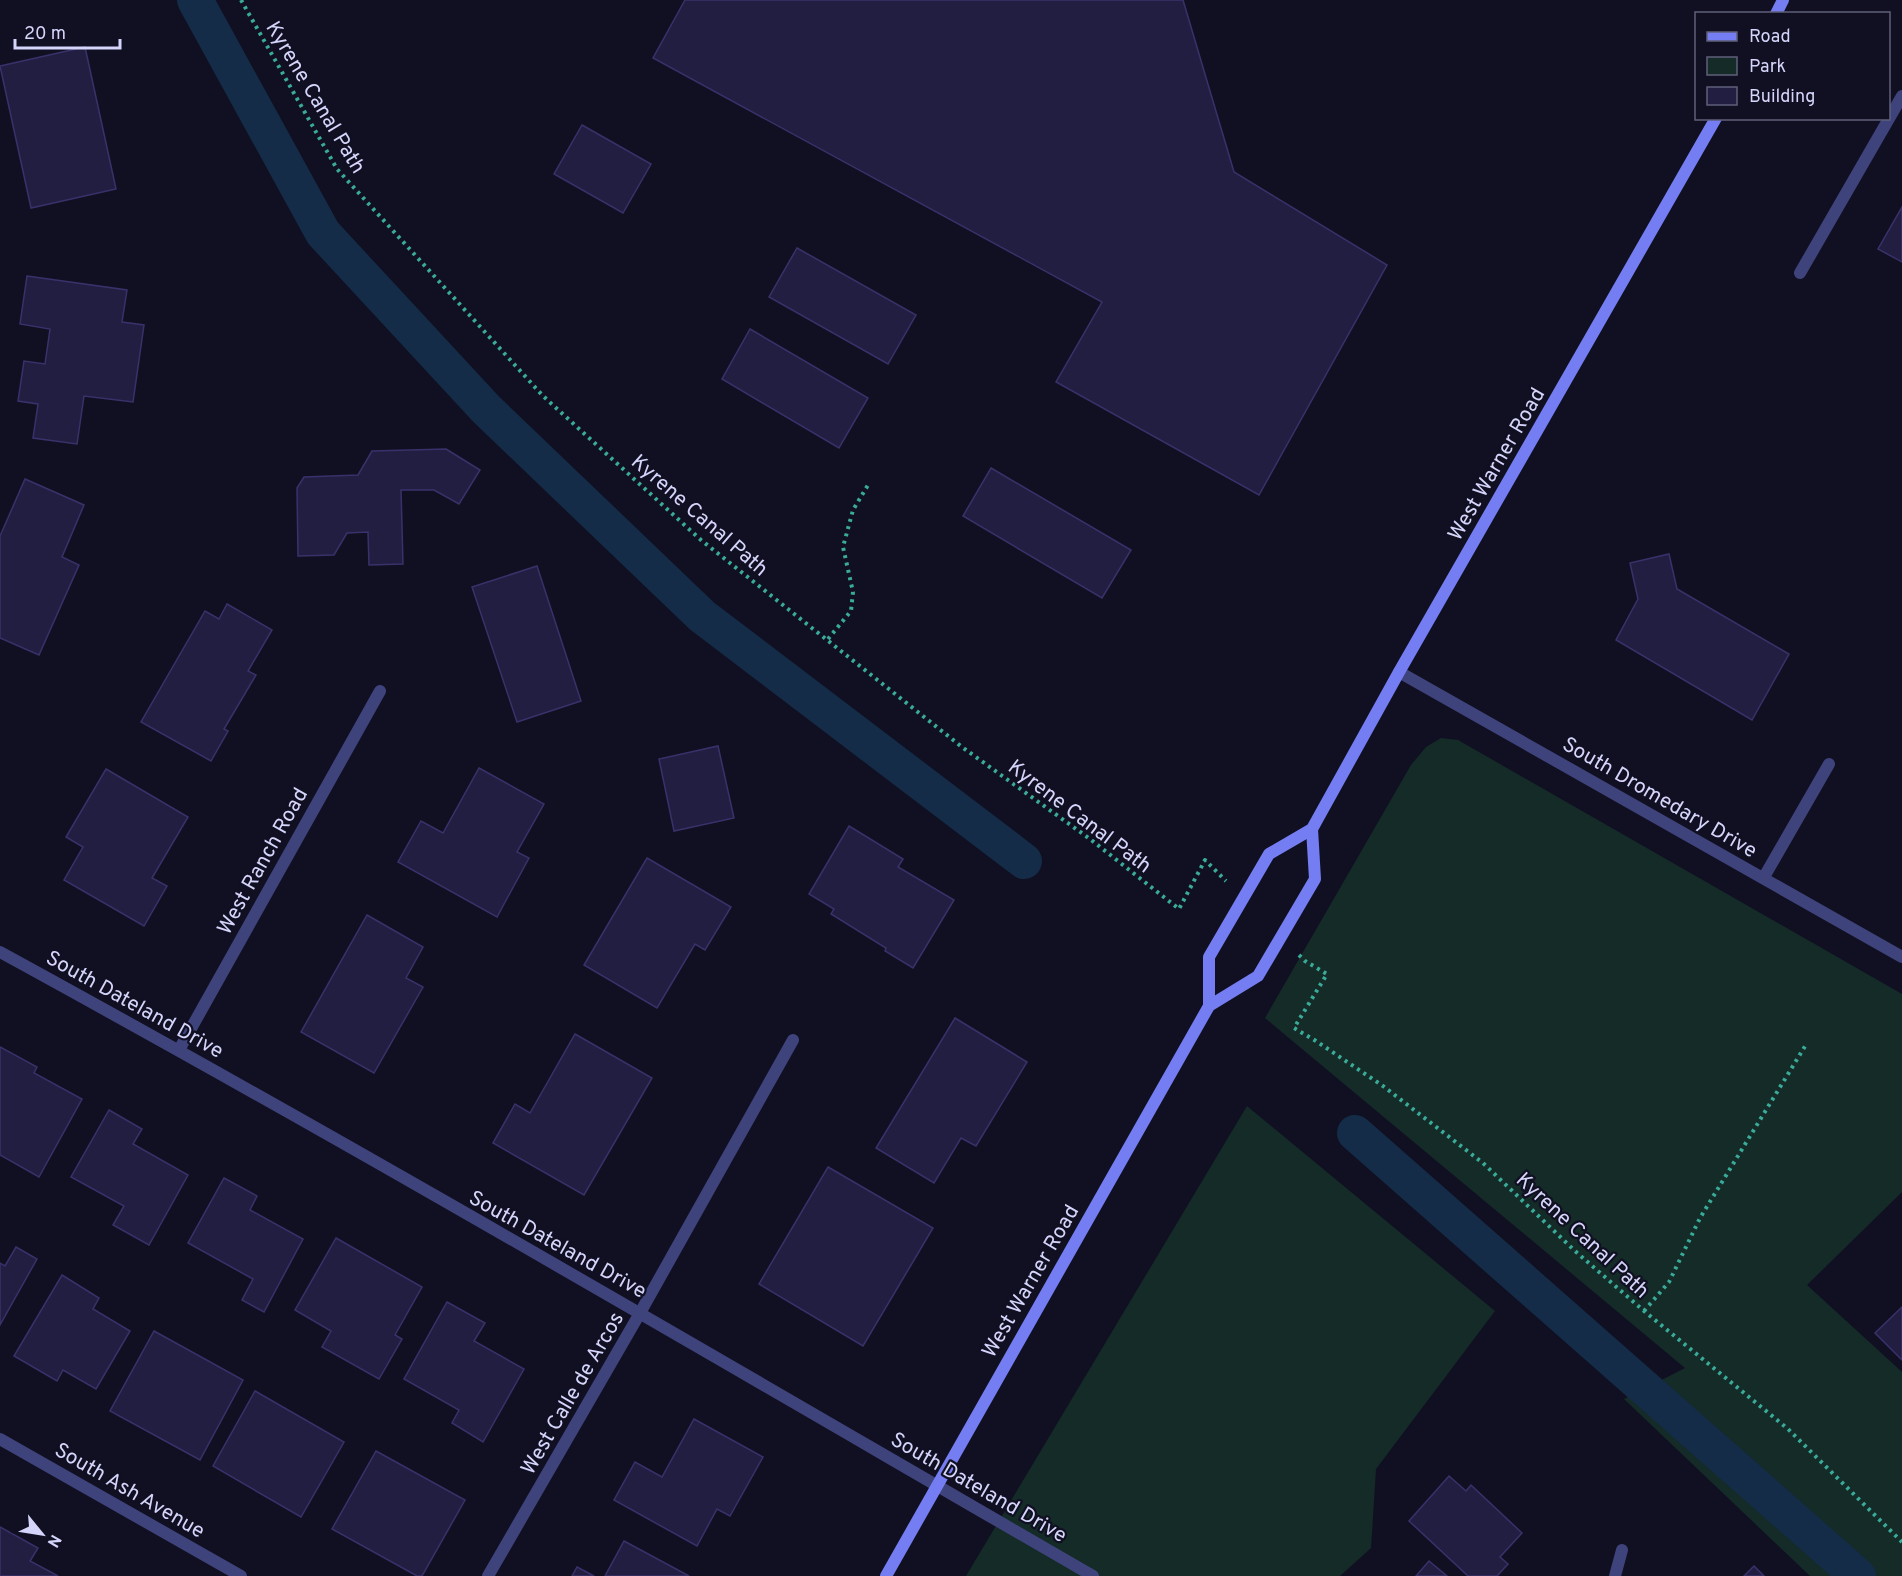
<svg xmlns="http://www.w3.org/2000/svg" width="1902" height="1576" font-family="Overpass,sans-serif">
  <rect width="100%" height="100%" fill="#111022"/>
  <g fill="#142b28">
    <polygon points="1441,738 1458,740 1902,994 1902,1192 1807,1285 1902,1372 1902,1576 1810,1576 1624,1399 1685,1368 1265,1018 1411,765 1426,747"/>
    <polygon points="1247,1106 1495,1311 1376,1469 1371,1548 1340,1576 966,1576"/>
  </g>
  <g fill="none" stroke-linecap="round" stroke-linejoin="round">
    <g stroke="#142c47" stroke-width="36">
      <polyline points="195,0 323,233 486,409 702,616 1024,861"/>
      <polyline points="1355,1133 1858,1576"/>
    </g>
  </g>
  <g fill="#221e41" stroke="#38326b" stroke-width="1.5">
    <polygon points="685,0 1183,0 1234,172 1387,265 1259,495 1056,382 1102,302 653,58"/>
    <polygon points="85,47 116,189 31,208 0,66"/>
    <polygon points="582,125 651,164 623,213 554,174"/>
    <polygon points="1902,207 1902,262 1878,249"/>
    <polygon points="797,248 916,315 888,364 769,297"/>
    <polygon points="27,276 127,290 122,322 144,325 133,402 84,396 77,444 33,438 38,404 18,401 24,361 45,364 50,329 20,324"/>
    <polygon points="750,329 868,398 839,448 722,379"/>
    <polygon points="446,449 480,470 459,504 434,490 401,490 403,564 369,565 368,532 347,533 334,555 298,556 297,488 304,477 358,475 372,451"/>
    <polygon points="991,468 1131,550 1102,598 963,516"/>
    <polygon points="25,479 84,505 62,557 79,565 39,655 0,638 0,536"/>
    <polygon points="1669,554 1677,589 1789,654 1752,720 1616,640 1638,599 1630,563"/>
    <polygon points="537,566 581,701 517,722 472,587"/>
    <polygon points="227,604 272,630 248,671 256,675 224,729 228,731 211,761 141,722 205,611 219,619"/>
    <polygon points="718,746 734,818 674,831 659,759"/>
    <polygon points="479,768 544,804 517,852 529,858 497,917 398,862 421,821 443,833"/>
    <polygon points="106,769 188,817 152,878 167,886 144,926 64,880 83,847 66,837"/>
    <polygon points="849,826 903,859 898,867 954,900 913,968 885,951 886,948 831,914 834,909 809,894"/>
    <polygon points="647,858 731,907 705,950 695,944 657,1008 584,965"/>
    <polygon points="367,915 423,947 406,978 423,987 374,1073 301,1032"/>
    <polygon points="955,1018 1027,1062 976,1146 961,1138 934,1183 876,1148"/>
    <polygon points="575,1034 652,1078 584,1195 493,1143 515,1104 530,1113"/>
    <polygon points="0,1047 37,1067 34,1073 82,1099 39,1177 0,1155"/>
    <polygon points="109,1110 142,1129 133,1144 188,1175 149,1245 113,1225 124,1206 71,1177"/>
    <polygon points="828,1167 933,1228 863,1346 759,1284"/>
    <polygon points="224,1178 257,1196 250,1210 303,1239 264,1312 242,1300 253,1279 188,1243"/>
    <polygon points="336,1238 422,1287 395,1335 402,1339 379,1379 322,1347 331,1331 295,1310"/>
    <polygon points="16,1247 37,1259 0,1325 0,1263 5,1266"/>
    <polygon points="62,1275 99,1298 93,1309 130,1331 96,1389 63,1370 57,1381 14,1356"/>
    <polygon points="447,1302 485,1323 474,1341 524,1369 483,1442 452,1423 459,1410 404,1379"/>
    <polygon points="1902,1307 1902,1360 1875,1333"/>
    <polygon points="154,1331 243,1380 200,1460 110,1411"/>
    <polygon points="255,1391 344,1442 301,1517 213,1466"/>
    <polygon points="694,1419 763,1457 730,1516 717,1509 697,1546 614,1500 635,1462 662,1477"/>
    <polygon points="376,1451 465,1500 422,1576 417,1576 332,1529"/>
    <polygon points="1449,1476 1466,1491 1471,1485 1522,1533 1500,1557 1508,1564 1497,1576 1468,1576 1409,1521"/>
    <polygon points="0,1527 38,1548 30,1561 58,1576 0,1576"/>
    <polygon points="624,1541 689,1576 605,1576"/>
    <polygon points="1429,1561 1447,1576 1416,1576"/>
    <polygon points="1754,1566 1764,1576 1744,1576"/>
    <polygon points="577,1567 594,1576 572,1576"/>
  </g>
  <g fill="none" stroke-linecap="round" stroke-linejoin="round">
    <g stroke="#3aaa99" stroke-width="4" stroke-dasharray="3 4.5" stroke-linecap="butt">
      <polyline points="241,0 337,169 543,396 701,540 962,747 1090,839 1179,909 1205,860 1226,881"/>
      <polyline points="828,639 851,611 853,592 843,547 853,510 868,485"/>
      <polyline points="1299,955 1305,961 1327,974 1294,1028 1316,1041 1383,1086 1483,1163 1575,1251 1644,1311 1788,1429 1902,1542"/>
      <polyline points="1644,1311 1669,1282 1700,1218 1807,1043"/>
    </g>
    <g stroke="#3f437c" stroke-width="12">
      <polyline points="1800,273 1902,96"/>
      <polyline points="1764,877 1829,764"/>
    </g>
    <g stroke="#3f437c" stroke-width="12">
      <polyline points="1399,672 1902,957"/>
      <path d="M0,952C368,1153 730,1366 1093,1576"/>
      <polyline points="179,1050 380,691"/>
      <polyline points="0,1439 241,1576"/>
      <polyline points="488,1576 640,1313 793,1040"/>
      <polyline points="1615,1576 1622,1550"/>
    </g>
    <g stroke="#757df2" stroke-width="12">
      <polyline points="1776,14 1783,0"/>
      <polyline points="1209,1006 1209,957 1269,854 1312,829 1399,672 1716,118"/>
      <polyline points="886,1576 1209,1006 1258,976 1315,879 1312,829"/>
    </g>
  </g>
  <g text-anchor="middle" stroke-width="4.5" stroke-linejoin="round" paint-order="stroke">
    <g font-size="21" fill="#d5d5fb" stroke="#111022">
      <text transform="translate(316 97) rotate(59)" y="7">Kyrene Canal Path</text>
      <text transform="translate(1496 464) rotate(-60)" y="7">West Warner Road</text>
      <text transform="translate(700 515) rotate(41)" y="7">Kyrene Canal Path</text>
      <text transform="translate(1660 797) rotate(30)" y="7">South Dromedary Drive</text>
      <text transform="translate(1080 816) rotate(37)" y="7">Kyrene Canal Path</text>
      <text transform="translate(262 861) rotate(-61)" y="7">West Ranch Road</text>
      <text transform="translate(135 1004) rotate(29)" y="7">South Dateland Drive</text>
      <text transform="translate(1583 1235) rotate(43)" y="7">Kyrene Canal Path</text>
      <text transform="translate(558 1244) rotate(29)" y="7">South Dateland Drive</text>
      <text transform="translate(1030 1281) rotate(-60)" y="7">West Warner Road</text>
      <text transform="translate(572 1393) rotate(-60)" y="7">West Calle de Arcos</text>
      <text transform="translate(979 1487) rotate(30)" y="7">South Dateland Drive</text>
      <text transform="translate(130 1490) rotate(30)" y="7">South Ash Avenue</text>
    </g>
  </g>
  <rect x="1695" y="12" width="195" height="108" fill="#111022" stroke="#5f5f79" stroke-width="1.5"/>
  <rect x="1707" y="32" width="30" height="9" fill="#757df2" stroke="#5f5f79" stroke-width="1.5"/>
  <text x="1749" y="42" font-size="18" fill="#d5d5fb">Road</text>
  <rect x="1707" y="57" width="30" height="18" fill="#142b28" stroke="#5f5f79" stroke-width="1.5"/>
  <text x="1749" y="72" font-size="18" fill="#d5d5fb">Park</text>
  <rect x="1707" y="87" width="30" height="18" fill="#221e41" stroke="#5f5f79" stroke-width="1.5"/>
  <text x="1749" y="102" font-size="18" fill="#d5d5fb">Building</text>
  <g transform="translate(42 1534) rotate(120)" stroke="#111022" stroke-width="4.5" paint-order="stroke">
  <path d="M0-4.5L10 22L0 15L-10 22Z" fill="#d5d5fb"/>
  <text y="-9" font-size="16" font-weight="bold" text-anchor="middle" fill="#d5d5fb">N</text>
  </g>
  <path d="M15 39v9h105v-9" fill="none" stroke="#d5d5fb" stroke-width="3"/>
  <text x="24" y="39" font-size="18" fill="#d5d5fb" stroke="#111022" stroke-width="4.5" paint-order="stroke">20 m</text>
</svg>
